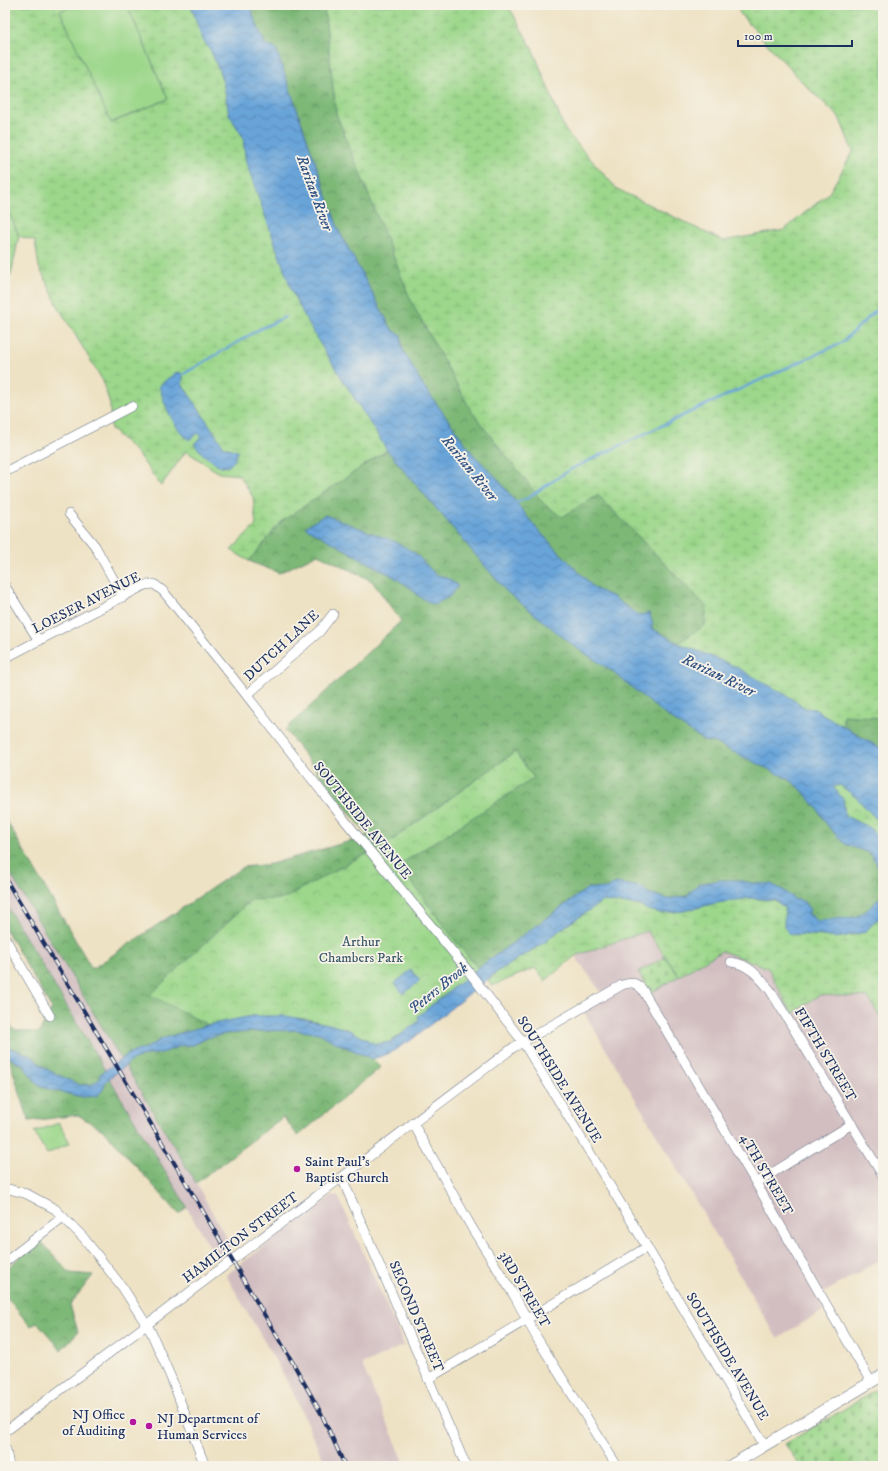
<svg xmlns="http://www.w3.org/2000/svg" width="888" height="1471" font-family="'IM FELL DW Pica',serif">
  <defs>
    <pattern id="forest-crowns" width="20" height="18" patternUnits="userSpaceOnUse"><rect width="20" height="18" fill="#7db877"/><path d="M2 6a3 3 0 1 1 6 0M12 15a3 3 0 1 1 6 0" fill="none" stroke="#669665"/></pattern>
    <pattern id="wetland-marsh" width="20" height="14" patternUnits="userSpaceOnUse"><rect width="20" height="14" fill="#9cd78b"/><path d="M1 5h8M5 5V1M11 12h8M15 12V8" fill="none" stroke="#86b97a"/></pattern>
    <pattern id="cemetery-stones" width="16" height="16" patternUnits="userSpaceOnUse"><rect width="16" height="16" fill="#9cd78b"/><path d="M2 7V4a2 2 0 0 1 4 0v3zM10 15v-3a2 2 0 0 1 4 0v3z" fill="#86b97a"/></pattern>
    <pattern id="park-crowns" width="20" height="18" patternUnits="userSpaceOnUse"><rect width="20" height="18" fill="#9cd78b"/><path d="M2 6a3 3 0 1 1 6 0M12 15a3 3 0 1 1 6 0" fill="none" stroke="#86b97a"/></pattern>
    <pattern id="water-waves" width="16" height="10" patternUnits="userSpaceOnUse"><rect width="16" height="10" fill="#69a4d9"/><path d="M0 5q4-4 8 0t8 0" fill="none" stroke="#5686b3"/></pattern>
  </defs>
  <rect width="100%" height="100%" fill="#f7f3e8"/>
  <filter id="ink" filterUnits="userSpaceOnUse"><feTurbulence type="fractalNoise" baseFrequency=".025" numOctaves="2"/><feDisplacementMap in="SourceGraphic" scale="8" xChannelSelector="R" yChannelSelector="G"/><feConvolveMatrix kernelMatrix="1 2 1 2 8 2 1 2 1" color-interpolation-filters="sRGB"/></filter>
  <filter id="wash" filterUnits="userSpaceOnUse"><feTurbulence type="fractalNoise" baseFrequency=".012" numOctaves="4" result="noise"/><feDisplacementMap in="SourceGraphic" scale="16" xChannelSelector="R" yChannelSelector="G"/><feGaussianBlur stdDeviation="0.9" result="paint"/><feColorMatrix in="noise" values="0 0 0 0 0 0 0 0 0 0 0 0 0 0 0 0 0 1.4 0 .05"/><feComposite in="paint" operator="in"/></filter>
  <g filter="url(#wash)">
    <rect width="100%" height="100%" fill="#eee2c4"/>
    <g fill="#d2bec1">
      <polygon points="5,865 111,1043 196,1183 231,1246 216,1257 5,903"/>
      <polygon points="648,931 665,957 679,976 722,951 768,968 792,1014 819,995 868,997 881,1019 883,1018 883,1258 822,1294 830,1307 777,1338 582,1009 604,996 575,956"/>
      <polygon points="332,1195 338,1196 404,1345 362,1365 406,1466 326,1466 292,1390 226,1275"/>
    </g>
    <g fill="#9cd78b" stroke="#5c8374">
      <polygon points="76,5 127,5 168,99 110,123 60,11"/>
      <polygon points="59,1123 70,1143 47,1154 34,1132"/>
    </g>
    <g fill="url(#forest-crowns)" stroke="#4c746a">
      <polygon points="251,5 324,5 336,113 412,303 472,412 598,495 707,607 705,625 678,643 651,628 627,606 624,606 613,597 595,589 536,528 496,477 473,454 422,384 402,348 401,335 392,330 339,231 276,49 265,44 253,15"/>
      <polygon points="387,450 507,592 612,671 663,713 704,741 713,742 744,756 789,779 802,789 817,808 828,826 845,844 869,853 876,862 883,880 883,895 867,910 856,917 817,921 795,900 783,890 737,880 698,884 687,896 667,899 648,893 641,887 616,883 607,889 588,888 478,968 453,938 399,865 534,778 515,752 381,848 358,858 283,899 251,900 151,995 208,1025 164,1038 144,1049 130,1053 121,1059 5,865 5,818 92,969 243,867 271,864 368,836 285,730 401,621 372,581 318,554 279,573 249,561 282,521"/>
      <polygon points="843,715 874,717 883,721 883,750 843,726"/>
      <polygon points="5,903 105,1070 100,1074 101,1079 92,1085 79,1085 46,1069 30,1055 17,1050 5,1047 5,1018 14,1030 39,1033 52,1009 5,928"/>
      <polygon points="294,1030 320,1033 337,1043 373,1059 381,1067 298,1136 283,1117 196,1183 125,1065 131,1061 147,1055 162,1053 183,1045 193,1045 207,1038 225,1034 261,1031"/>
      <polygon points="8,1056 16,1063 22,1064 38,1084 48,1089 83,1097 102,1091 106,1081 109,1078 187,1207 179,1214 104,1131 78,1115 29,1121"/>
      <polygon points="39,1239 70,1273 93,1275 70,1305 78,1332 61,1350 38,1323 30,1326 5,1295 5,1271"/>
    </g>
    <g fill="url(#wetland-marsh)" stroke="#5c8374" fill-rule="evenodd">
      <path d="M5,5H76L60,11L111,123L168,99L127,5H191L203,40L210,49L219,70L224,86L229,114L243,137L246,162L314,334L387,450L282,521L249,561L231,550L256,525L253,497L239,475L219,473L186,451L161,486L137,453L111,429L110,405L103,381L59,308L39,267L35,241L19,236L5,204ZM175,373H180L183,377L182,384L224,447L201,438Z"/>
      <polygon points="324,5 508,5 533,50 565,130 617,189 723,241 784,230 829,193 853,152 839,117 809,89 769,46 742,16 735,5 883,5 883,721 874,717 843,715 843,726 814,709 805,708 786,695 734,666 678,643 705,625 707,607 598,495 562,517 544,504 472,412 412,303 336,113"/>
      <polygon points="840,785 856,797 878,820 883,822 883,844 870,828 845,816 843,799 833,787"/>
      <polygon points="749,898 775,900 785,908 784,925 789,934 816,935 836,938 865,932 877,919 880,920 883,918 883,1018 881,1019 868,997 819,995 792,1014 768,968 722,951 679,976 647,931 575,956 545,981 535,968 492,986 488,980 498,971 545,942 561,929 603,901 638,905 648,910 661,913 683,911 716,903"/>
    </g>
    <g fill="url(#cemetery-stones)" stroke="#5c8374">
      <polygon points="665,957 679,976 651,993 638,972"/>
      <polygon points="883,1386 883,1466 800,1466 785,1444"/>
    </g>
    <g fill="url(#park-crowns)" stroke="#5c8374">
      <polygon points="5,204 19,236 11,275 5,279"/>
      <polygon points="515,752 534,778 399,865 453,938 478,968 418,1016 420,1021 391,1042 375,1044 349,1030 307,1019 252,1016 208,1025 150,995 251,900 283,899 358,858 381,848"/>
    </g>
    <g fill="url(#water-waves)" stroke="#426a9c">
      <polygon points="191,5 251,5 253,15 265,44 276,49 339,231 392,330 401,335 402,348 422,384 473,454 496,477 536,528 595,589 613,597 639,616 649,613 653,623 651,628 678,643 734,666 786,695 805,708 814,709 883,750 883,822 878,821 856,797 840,785 833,787 843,799 845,816 870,828 883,844 883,880 876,862 869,853 845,844 828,826 817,808 801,789 789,779 713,742 704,741 663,713 612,671 574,646 507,592 387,450 314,334 293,294 246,162 243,137 229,114 224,86 219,70 210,49 203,40"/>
      <path d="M180,372L183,377L182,384L224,447L238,451L234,461L229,466L221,467L204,455L194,444L201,438L198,433L189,440C172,426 165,405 159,386L175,373Z"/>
      <polygon points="325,515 396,542 415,553 435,574 449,579 458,586 450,596 434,605 417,595 415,591 394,577 305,527"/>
      <path d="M719,880H737L751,883L771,884L783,890L795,900L798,899L804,902L810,910L808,913L817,921L856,917L867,910L883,895V918L880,920L877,919L865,932L836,938L816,935L789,934L784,926L785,908L775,900L749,898L716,903L683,911L661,913L648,910L638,905L603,901L561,929L545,942L498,971L411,1040L390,1053L373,1059L337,1043L319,1033L294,1030L261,1031L225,1034L207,1038L193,1045H183L162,1053L147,1055L131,1061L106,1081L102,1091L97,1096L83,1097L48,1089L38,1084L22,1064C14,1062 12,1057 5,1056V1047L17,1050L30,1055L46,1069L79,1085H91L100,1079V1074L130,1053L144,1049L164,1038L208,1025L252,1016H286L329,1024L349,1030L375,1044L391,1042L419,1021L418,1016L478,968L588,888L607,889L616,883L641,887L648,893L667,899L687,896L698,884Z"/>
      <polygon points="411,970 420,981 403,994 395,983"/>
    </g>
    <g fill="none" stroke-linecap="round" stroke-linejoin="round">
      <g stroke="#69a4d9" stroke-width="2.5">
        <polyline points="182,375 258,330 285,317"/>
        <polyline points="515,503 526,499 571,469 699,408 841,343 883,304"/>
      </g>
    </g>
  </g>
  <g filter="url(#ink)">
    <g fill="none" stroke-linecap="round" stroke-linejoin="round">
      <g stroke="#656e82" stroke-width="10">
        <g id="minor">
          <polyline points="5,472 132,406"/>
          <polyline points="69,514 95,546 123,597"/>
          <polyline points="5,586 39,641"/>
          <polyline points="5,658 145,585 154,584 163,591 230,674 329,801 469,972 523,1042 647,1247 764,1445"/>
          <polyline points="247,695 320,631 333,614"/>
          <polyline points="5,938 50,1016"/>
          <path d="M731,962C749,964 759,977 770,990L883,1176"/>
          <polyline points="413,1123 472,1228 515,1297 537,1338 617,1466"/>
          <polyline points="342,1178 466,1466"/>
          <polyline points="756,1183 852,1124"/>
          <polyline points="5,1188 27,1194 55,1209 83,1237 123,1288 151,1332 172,1380 205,1466"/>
          <polyline points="5,1262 63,1217"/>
          <polyline points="428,1379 647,1247"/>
          <path d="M5,1430L10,1428L514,1047L622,985C632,982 635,982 642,989L756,1183L871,1382"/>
        </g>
      </g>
      <g stroke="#656e82" stroke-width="12">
        <g id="tertiary">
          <polyline points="5,1450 8,1466"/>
          <polyline points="730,1466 883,1375"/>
        </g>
      </g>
      <use href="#minor" stroke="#fff" stroke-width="9"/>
      <use href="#tertiary" stroke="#fff" stroke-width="11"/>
      <g stroke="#1b2f5e" stroke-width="4">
        <polyline id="rail" points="5,878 293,1363 322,1415 345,1466"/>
      </g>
      <use href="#rail" stroke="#f7f3e8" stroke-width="2.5" stroke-dasharray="8" stroke-linecap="butt"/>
    </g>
  </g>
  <g fill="#b5179e" stroke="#f7f3e8" stroke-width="1.5">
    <circle cx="297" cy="1169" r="4"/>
    <circle cx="133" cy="1422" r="4"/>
    <circle cx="149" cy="1426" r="4"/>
  </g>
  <g text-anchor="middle" stroke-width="3.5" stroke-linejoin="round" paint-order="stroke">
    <g font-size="14" fill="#1b2f5e" stroke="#f7f3e8">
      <text transform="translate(86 602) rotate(-27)" y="5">LOESER AVENUE</text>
      <text transform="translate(281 645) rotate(-43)" y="5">DUTCH LANE</text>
      <text transform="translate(363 820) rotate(51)" y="5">SOUTHSIDE AVENUE</text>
      <text transform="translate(826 1054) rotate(59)" y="5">FIFTH STREET</text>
      <text transform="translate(560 1079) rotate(58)" y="5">SOUTHSIDE AVENUE</text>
      <text transform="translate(767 1174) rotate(60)" y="5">4TH STREET</text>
      <text transform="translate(240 1237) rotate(-37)" y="5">HAMILTON STREET</text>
      <text transform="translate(525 1289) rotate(59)" y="5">3RD STREET</text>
      <text transform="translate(417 1316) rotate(67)" y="5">SECOND STREET</text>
      <text transform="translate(728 1356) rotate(59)" y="5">SOUTHSIDE AVENUE</text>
    </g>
    <g font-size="14" fill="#3b5969" stroke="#f7f3e8">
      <text x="361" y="946">Arthur<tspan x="361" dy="16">Chambers Park</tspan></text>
    </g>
    <g font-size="14" fill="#1b2f5e" stroke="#f7f3e8" text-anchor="start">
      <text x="305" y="1166">Saint Paul's<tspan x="305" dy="16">Baptist Church</tspan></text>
      <text x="125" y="1419" text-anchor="end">NJ Office<tspan x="125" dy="16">of Auditing</tspan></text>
      <text x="157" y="1423">NJ Department of<tspan x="157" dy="16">Human Services</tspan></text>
    </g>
    <g font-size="15" font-style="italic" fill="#325283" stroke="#f7f3e8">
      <text transform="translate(315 193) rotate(70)" y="5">Raritan River</text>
      <text transform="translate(470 468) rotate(51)" y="5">Raritan River</text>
      <text transform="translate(719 675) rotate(26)" y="5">Raritan River</text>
      <text transform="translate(438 988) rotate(-39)" y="5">Peters Brook</text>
    </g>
  </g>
  <rect width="888" height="1471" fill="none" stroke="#f7f3e8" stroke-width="20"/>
  <path d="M738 40v6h114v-6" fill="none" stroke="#1b2f5e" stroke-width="2"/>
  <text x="744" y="40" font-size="12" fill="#1b2f5e" stroke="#f7f3e8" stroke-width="3" paint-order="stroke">100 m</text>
</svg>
